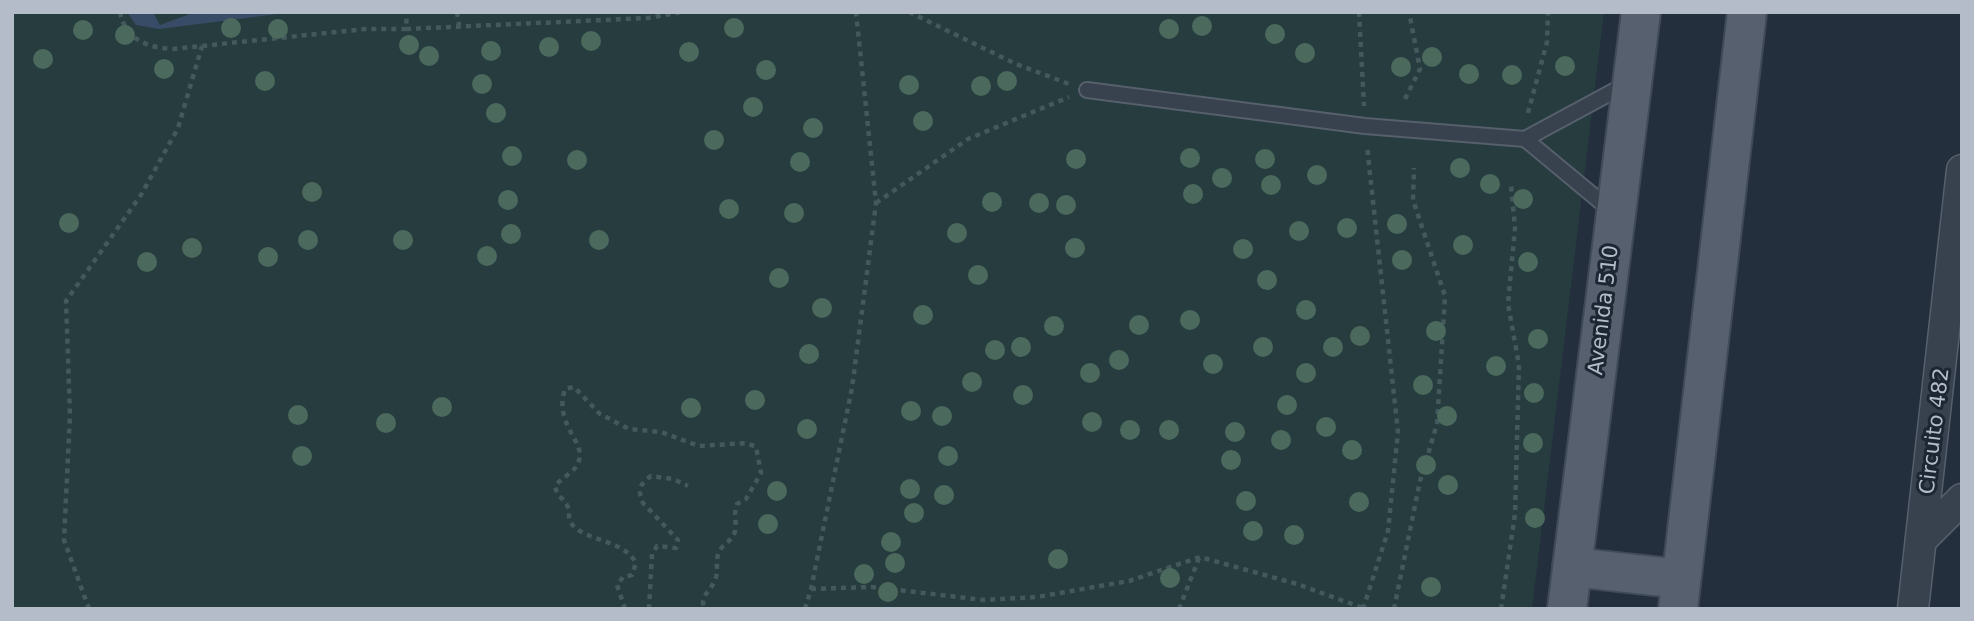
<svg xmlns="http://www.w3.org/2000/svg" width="1974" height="621" font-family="'DejaVu Sans',sans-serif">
  <rect width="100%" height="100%" fill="#242f3e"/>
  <polygon fill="#263c3f" points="12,12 1604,12 1532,609 12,609"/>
  <polygon fill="#394c67" points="127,12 153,12 160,25 195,12 293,12 159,29 136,25"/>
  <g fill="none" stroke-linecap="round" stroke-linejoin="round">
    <g stroke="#565f6c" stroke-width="18">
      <g id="service">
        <polyline points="1087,90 1365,126 1525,139 1625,85"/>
        <polyline points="1525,139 1613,212"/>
      </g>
    </g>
    <g stroke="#565f6c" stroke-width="33">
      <g id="minor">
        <polyline points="1921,540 1962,499"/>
        <polyline points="1913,609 1962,170"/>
      </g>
    </g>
    <g stroke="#414a57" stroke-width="42">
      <g id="primary">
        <polyline points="1572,567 1681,579"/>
        <polyline points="1567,609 1641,12"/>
        <polyline points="1678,609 1747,12"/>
      </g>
    </g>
    <g stroke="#44595c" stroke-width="4.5" stroke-dasharray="5 5" stroke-linecap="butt">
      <path d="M120,12C125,40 149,48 173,49L365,29H406L407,12"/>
      <polyline points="457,12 459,25"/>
      <polyline points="909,12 1016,64 1069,84"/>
      <polyline points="1359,12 1364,106"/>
      <polyline points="406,29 648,18 682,12"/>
      <polyline points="1405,99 1420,69 1409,12"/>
      <polyline points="1528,113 1547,42 1548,12"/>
      <polyline points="876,203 968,139 1069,97"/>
      <polyline points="811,589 872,587 984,600 1037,597 1129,581 1200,557 1297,584 1363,608"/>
      <polyline points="89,609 64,540 70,415 66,301 141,195 178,128 202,46"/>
      <path d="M625,609L617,585L623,577L632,575L636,563C623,538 579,541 570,521C568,515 570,511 567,505C562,497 557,496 555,486C561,478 575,472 578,463C588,442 553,426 565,389L574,387L600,414L629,429L661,432L699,446L747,443L756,447L761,473L746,499L737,504C733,514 737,521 735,531C733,541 722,544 719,552C715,560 719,571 715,580C711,591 700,595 704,609"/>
      <path d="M649,609L652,554L657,546L676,548L678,540L643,503C637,491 640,483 651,476L673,479L688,486"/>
      <polyline points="805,609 811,589 852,388 876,203 856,12"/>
      <polyline points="1179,609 1199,558"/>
      <polyline points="1363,609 1388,531 1398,432 1367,146"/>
      <polyline points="1394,609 1420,481 1437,424 1445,296 1413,200 1414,168"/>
      <polyline points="1501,609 1515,514 1519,365 1508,304 1515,228 1511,185"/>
    </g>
    <use href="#service" stroke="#38414e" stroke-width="14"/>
    <use href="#minor" stroke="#38414e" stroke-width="30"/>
    <use href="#primary" stroke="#56606e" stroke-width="38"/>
  </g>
  <g fill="#4b6a5d">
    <circle cx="1202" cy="26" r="10"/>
    <circle cx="231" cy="28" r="10"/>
    <circle cx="734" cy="28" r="10"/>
    <circle cx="278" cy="29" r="10"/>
    <circle cx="1169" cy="29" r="10"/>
    <circle cx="83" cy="30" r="10"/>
    <circle cx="1275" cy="34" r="10"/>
    <circle cx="125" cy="35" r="10"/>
    <circle cx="591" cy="41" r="10"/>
    <circle cx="409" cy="45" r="10"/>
    <circle cx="549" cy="47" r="10"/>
    <circle cx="491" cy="51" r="10"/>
    <circle cx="689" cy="52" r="10"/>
    <circle cx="1305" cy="53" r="10"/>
    <circle cx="429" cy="56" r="10"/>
    <circle cx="1432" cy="57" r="10"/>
    <circle cx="43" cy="59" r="10"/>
    <circle cx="1565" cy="66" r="10"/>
    <circle cx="1401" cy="67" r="10"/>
    <circle cx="164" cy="69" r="10"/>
    <circle cx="766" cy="70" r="10"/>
    <circle cx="1469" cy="74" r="10"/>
    <circle cx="1512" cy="75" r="10"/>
    <circle cx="265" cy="81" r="10"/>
    <circle cx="1007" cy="81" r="10"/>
    <circle cx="482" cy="84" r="10"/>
    <circle cx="909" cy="85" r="10"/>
    <circle cx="981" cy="86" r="10"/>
    <circle cx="753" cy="107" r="10"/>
    <circle cx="496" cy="113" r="10"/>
    <circle cx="923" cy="121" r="10"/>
    <circle cx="813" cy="128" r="10"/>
    <circle cx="714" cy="140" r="10"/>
    <circle cx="512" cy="156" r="10"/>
    <circle cx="1190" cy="158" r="10"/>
    <circle cx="1076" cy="159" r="10"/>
    <circle cx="1265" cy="159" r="10"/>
    <circle cx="577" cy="160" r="10"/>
    <circle cx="800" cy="162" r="10"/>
    <circle cx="1460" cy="168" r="10"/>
    <circle cx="1317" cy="175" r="10"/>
    <circle cx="1222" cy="178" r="10"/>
    <circle cx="1490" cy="184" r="10"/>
    <circle cx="1271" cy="185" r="10"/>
    <circle cx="312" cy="192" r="10"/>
    <circle cx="1193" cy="194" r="10"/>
    <circle cx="1523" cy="199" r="10"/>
    <circle cx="508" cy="200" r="10"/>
    <circle cx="992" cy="202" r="10"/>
    <circle cx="1039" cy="203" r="10"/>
    <circle cx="1066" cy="205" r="10"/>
    <circle cx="729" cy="209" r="10"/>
    <circle cx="794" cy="213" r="10"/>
    <circle cx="69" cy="223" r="10"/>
    <circle cx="1397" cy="224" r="10"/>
    <circle cx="1347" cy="228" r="10"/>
    <circle cx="1299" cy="231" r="10"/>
    <circle cx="957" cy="233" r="10"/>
    <circle cx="511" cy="234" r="10"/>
    <circle cx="308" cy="240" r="10"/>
    <circle cx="403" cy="240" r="10"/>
    <circle cx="599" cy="240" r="10"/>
    <circle cx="1463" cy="245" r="10"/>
    <circle cx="192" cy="248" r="10"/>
    <circle cx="1075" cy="248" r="10"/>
    <circle cx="1243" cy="249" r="10"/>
    <circle cx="487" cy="256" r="10"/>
    <circle cx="268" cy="257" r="10"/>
    <circle cx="1402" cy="260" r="10"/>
    <circle cx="147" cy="262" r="10"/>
    <circle cx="1528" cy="262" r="10"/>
    <circle cx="978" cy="275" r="10"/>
    <circle cx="779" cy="278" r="10"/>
    <circle cx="1267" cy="280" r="10"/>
    <circle cx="822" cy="308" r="10"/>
    <circle cx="1306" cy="310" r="10"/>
    <circle cx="923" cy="315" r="10"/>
    <circle cx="1190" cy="320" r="10"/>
    <circle cx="1139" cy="325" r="10"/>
    <circle cx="1054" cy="326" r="10"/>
    <circle cx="1436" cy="331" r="10"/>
    <circle cx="1360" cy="336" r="10"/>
    <circle cx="1538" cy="339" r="10"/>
    <circle cx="1021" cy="347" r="10"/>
    <circle cx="1263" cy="347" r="10"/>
    <circle cx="1333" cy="347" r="10"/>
    <circle cx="995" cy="350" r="10"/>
    <circle cx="809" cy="354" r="10"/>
    <circle cx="1119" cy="360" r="10"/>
    <circle cx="1213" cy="364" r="10"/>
    <circle cx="1496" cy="366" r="10"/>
    <circle cx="1090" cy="373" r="10"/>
    <circle cx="1306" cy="373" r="10"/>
    <circle cx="972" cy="382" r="10"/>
    <circle cx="1423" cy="385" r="10"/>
    <circle cx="1534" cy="393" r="10"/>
    <circle cx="1023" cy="395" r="10"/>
    <circle cx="755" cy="400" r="10"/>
    <circle cx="1287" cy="405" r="10"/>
    <circle cx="442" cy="407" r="10"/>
    <circle cx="691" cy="408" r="10"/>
    <circle cx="911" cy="411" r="10"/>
    <circle cx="298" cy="415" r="10"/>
    <circle cx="942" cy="416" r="10"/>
    <circle cx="1447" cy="416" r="10"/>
    <circle cx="1092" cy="422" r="10"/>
    <circle cx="386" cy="423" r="10"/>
    <circle cx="1326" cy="427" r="10"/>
    <circle cx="807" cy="429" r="10"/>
    <circle cx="1130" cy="430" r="10"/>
    <circle cx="1169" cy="430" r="10"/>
    <circle cx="1235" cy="432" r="10"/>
    <circle cx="1281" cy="440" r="10"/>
    <circle cx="1533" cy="443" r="10"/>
    <circle cx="1352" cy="450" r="10"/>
    <circle cx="302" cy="456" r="10"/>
    <circle cx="948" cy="456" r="10"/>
    <circle cx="1231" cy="460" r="10"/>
    <circle cx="1426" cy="465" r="10"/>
    <circle cx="1448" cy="485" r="10"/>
    <circle cx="910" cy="489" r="10"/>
    <circle cx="777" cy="491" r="10"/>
    <circle cx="944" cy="495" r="10"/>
    <circle cx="1246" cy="501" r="10"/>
    <circle cx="1359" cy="502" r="10"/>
    <circle cx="914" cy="513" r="10"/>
    <circle cx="1535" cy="518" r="10"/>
    <circle cx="768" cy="524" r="10"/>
    <circle cx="1253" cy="531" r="10"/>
    <circle cx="1294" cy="535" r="10"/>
    <circle cx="891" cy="542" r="10"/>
    <circle cx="1058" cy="559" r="10"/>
    <circle cx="895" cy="563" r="10"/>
    <circle cx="864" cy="574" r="10"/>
    <circle cx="1170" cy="578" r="10"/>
    <circle cx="1431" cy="587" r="10"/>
    <circle cx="888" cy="592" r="10"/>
  </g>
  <g text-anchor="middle" stroke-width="6" stroke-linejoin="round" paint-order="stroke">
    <g font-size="21" fill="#b4bcc9" stroke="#1d2633">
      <text transform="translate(1603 310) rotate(-83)" y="7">Avenida 510</text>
      <text transform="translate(1934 431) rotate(-83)" y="7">Circuito 482</text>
    </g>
  </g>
  <rect width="1974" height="621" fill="none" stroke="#b4bcc9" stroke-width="28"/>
</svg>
